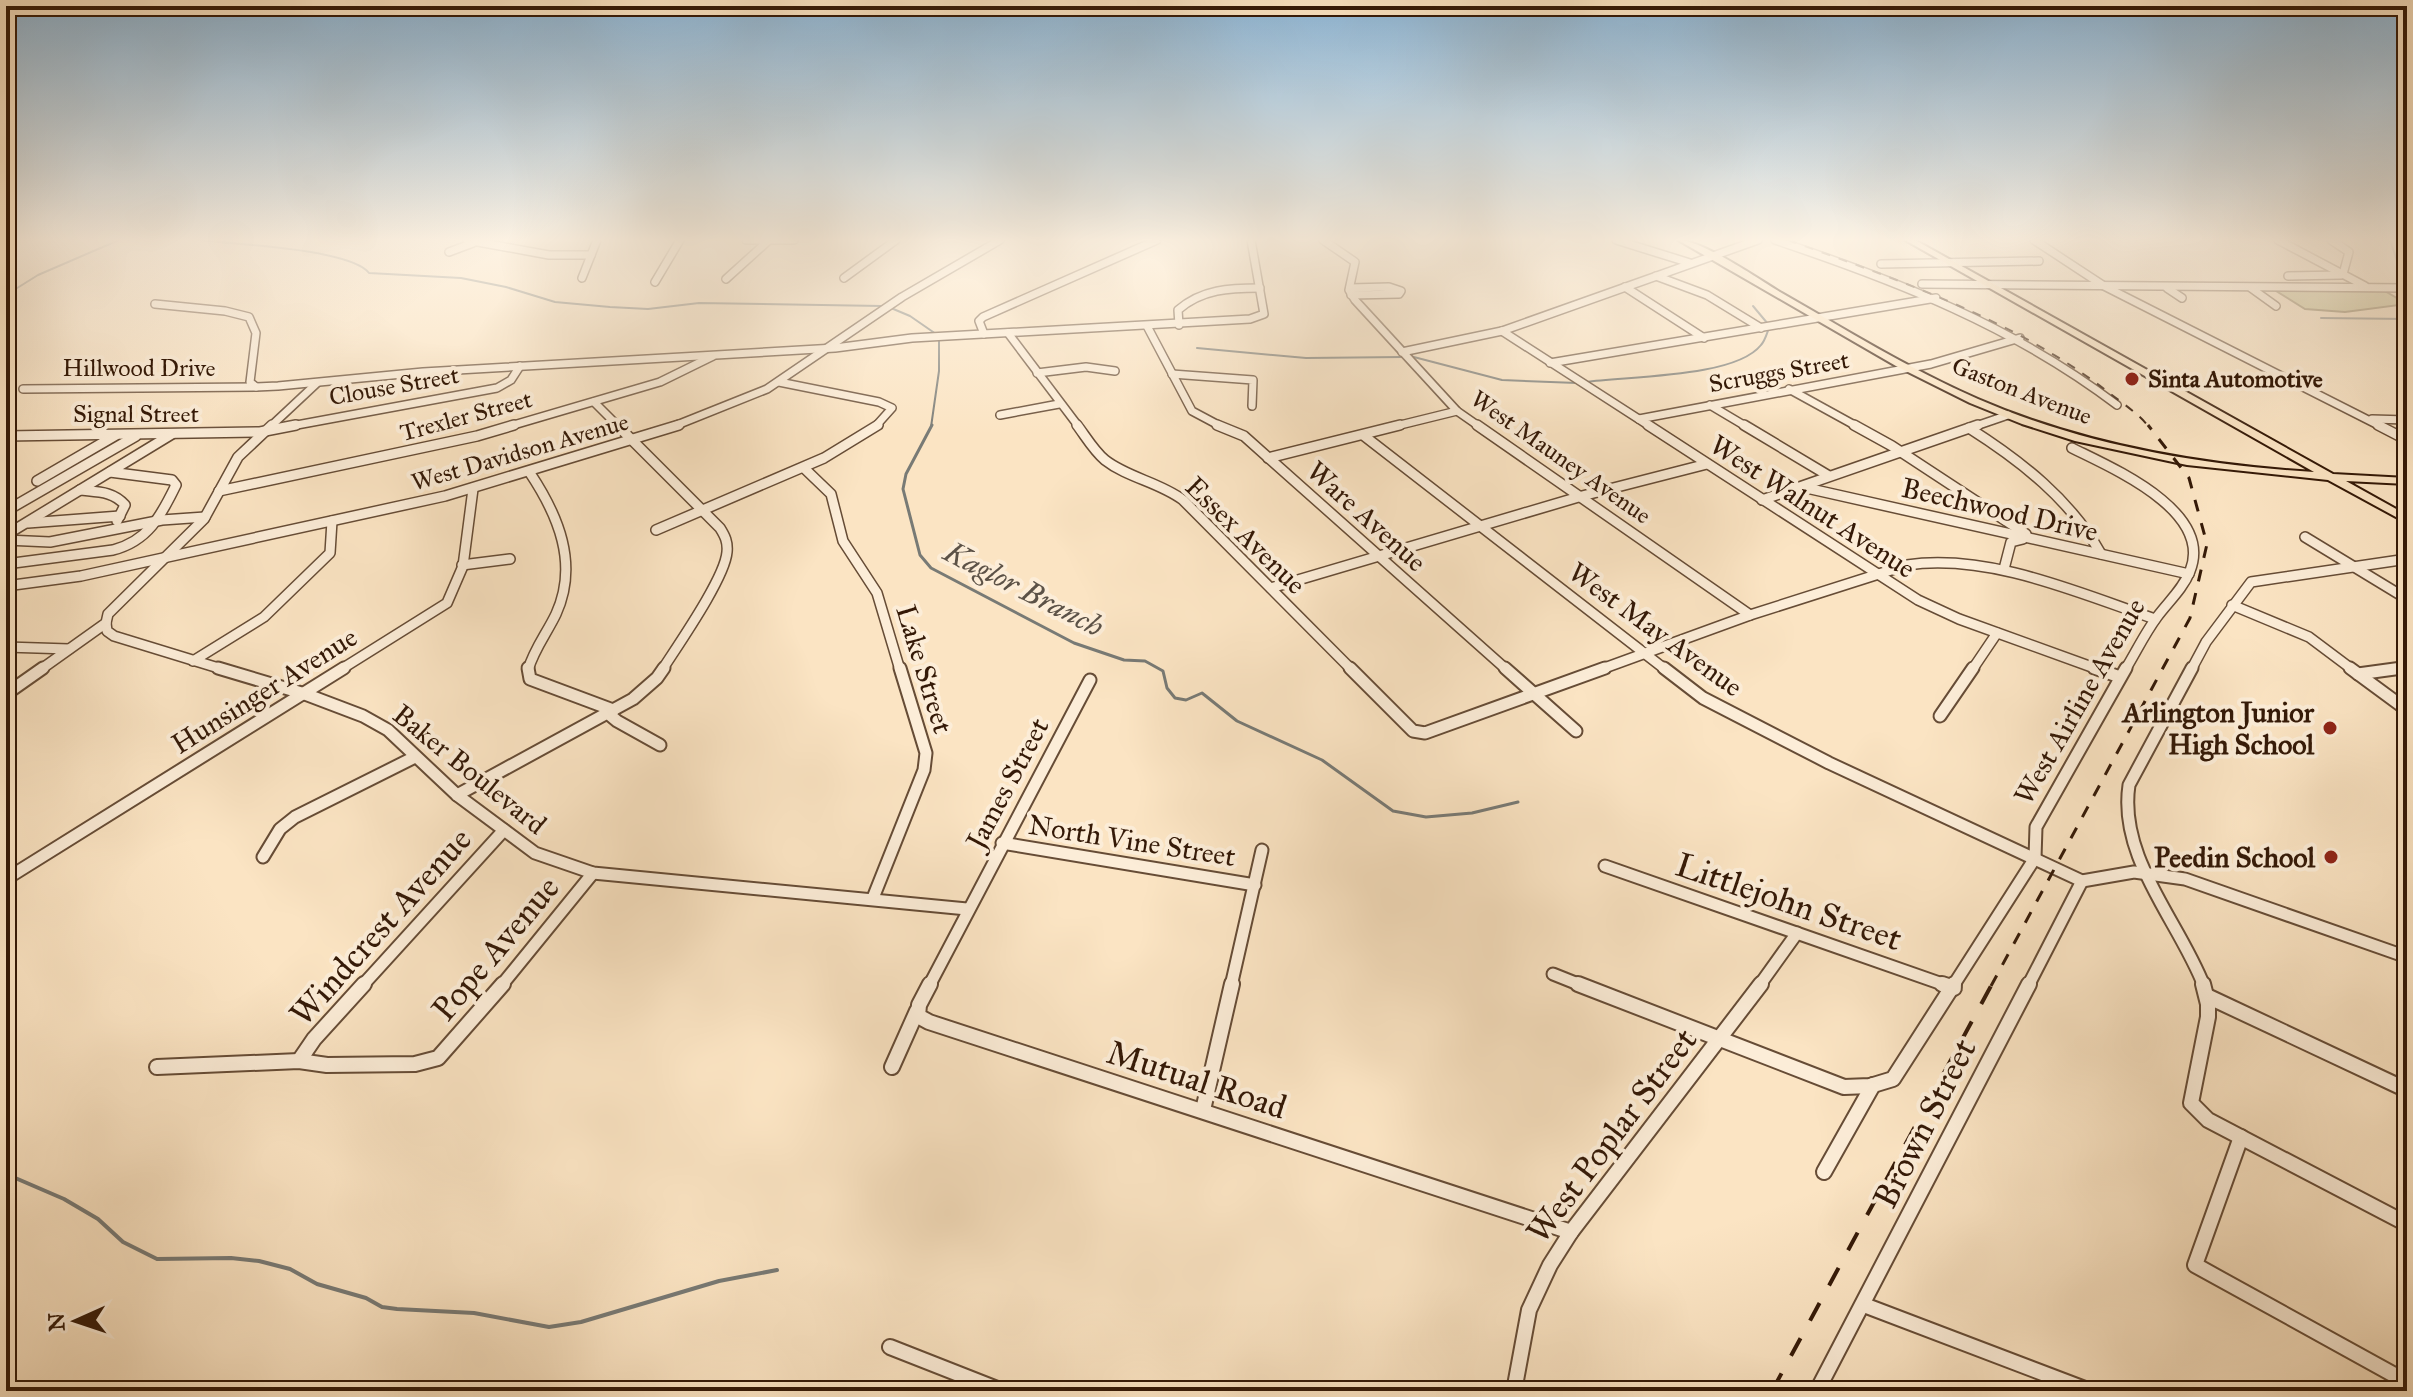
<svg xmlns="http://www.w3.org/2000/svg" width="2413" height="1397" font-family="'IM FELL Great Primer',serif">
  <rect width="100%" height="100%" fill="#fbe4c3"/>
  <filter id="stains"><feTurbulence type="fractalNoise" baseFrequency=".0025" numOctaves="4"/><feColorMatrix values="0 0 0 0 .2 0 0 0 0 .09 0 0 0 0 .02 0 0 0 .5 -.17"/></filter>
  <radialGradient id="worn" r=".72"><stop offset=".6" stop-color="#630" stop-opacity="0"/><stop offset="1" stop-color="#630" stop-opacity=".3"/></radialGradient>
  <polygon fill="#c6c28e" stroke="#7d6e4a" stroke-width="2" points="2273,289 2383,290 2407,304 2345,312 2305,309"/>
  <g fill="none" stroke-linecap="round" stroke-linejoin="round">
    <g stroke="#787a75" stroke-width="2">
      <path d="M199,240C233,244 351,249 369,273L461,278L506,287L555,302L610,307L648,309L699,303L882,306"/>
      <polyline points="2390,240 2405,284"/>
      <polyline points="6,295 38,275 119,240"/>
      <polyline points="1753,306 1768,324"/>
      <polyline points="891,308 910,316 936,334"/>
      <polyline points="2321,318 2407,319"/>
      <polyline points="2402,321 2407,332"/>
      <polyline points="1197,348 1306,358 1402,357"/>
      <polyline points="1410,356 1502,380 1577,383"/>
      <path d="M1586,382C1627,376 1735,378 1761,345C1765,341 1767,333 1769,328"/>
      <polyline points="931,427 939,371 939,338"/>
    </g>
    <polyline stroke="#787a75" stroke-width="3" points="932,425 906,474 903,489 920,555 931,568 1074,643 1124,660 1145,661 1163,671 1167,688 1175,698 1186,700 1202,693 1237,721 1322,760 1393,811 1426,817 1472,813 1518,802"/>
    <polyline stroke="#787a75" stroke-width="4" points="6,1174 64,1199 98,1219 123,1242 157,1259 231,1258 259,1261 290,1269 317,1284 366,1298 382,1307 397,1309 474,1313 549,1327 581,1322 719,1281 777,1270"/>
    <g stroke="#664c36" stroke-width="10">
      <g id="minor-far3">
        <polyline points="467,240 549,255 591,255"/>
        <polyline points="746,240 794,240"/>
        <polyline points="1323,240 1355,262 1349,290 1355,300 1457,411 1480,427"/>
        <polyline points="1616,240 1690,263"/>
        <path d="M1775,240C1897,281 2013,326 2117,405"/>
        <polyline points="2034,240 2104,286 2382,427"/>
        <polyline points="2278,240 2365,286"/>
        <polyline points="2331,240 2349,252 2343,274"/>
        <polyline points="449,252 473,243"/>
        <polyline points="1881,264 2039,261"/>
        <polyline points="1656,276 1707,295 1761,328"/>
        <polyline points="2288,276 2341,275"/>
        <polyline points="582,278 597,240"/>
        <polyline points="844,278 896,240"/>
        <polyline points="726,279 768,241"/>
        <polyline points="655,282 680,240"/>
        <polyline points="1922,284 2407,288"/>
        <polyline points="1625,287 1704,338"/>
        <polyline points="1350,288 1389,287 1401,291 1399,294 1351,295"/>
        <polyline points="2167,288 2182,298"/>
        <polyline points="2251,288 2276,306"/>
        <polyline points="155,304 225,311 249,317 256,333 250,382 256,387 278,386 423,372 835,348 912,338 1250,319 1264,314 1251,240"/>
        <path d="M1179,325L1178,310C1202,289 1230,288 1260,288"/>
        <polyline points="1147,326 1192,411 1222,427"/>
        <polyline points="1502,331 1651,427"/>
        <polyline points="1008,333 1079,427"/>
        <polyline points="984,334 979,321 983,317 1157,240"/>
        <polyline points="1402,352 1502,331 1758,240"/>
        <polyline points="1550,363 1936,298"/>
        <polyline points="1037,373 1086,367 1115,371"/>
        <polyline points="1172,374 1253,380 1252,406"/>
        <polyline points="779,382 879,402 892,408 875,427"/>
        <polyline points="23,389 256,387"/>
        <polyline points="1789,389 1858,427"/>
        <polyline points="594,402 619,427"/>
        <polyline points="1710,405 1747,427"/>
        <polyline points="1000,415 1059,404"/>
        <polyline points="1639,419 1931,364 2020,338"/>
        <polyline points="2372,419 2407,420"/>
        <polyline points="270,427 317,383"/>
        <polyline points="286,427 497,388 511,380 520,366"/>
        <polyline points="507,427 660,382 713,356"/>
        <polyline points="672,427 767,389 902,297 1000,240"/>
        <polyline points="1392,427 1457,411"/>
        <polyline points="1973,427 2008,415"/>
      </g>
    </g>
    <g stroke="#664c36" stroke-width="12">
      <g id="minor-far2">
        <path d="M617,425L720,528C725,536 728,542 727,552C725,578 678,645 662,670"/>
        <path d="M1077,425C1086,437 1094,451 1105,460C1128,478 1159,482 1183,500L1352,670"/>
        <polyline points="1217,425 1244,436 1507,670"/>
        <polyline points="1477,425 1750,615"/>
        <polyline points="1648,425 1918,600 1959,619 2100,670"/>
        <polyline points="1744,425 1829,476"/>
        <polyline points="1854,425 1892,446 2026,534"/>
        <polyline points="2378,425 2407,440"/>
        <path d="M1969,428C2021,461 2071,500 2101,554"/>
        <polyline points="1363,435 1666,670"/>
        <polyline points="6,436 260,432 296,425"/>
        <path d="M2072,448C2112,468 2214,511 2190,571C2183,589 2168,602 2157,617C2145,633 2136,652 2125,670"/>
        <polyline points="1268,458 1400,425"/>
        <polyline points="804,468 831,494 843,541 877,593 900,670"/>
        <polyline points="37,481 116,435"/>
        <polyline points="1802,487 2189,574"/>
        <path d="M80,490C97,492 113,491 125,505L117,521"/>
        <polyline points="219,491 477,436 514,425"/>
        <polyline points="1762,500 1978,425"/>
        <polyline points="6,511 136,436"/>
        <polyline points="28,523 120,516"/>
        <polyline points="656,530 824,458 878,425"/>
        <polyline points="6,535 172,434"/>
        <polyline points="2305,537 2407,599"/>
        <polyline points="6,540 50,542 162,520 205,517"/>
        <path d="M6,564L113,550C148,541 161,516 176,485L172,480L110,472"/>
        <polyline points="462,565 510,559"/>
        <polyline points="2004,569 2011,542 2023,539"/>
        <polyline points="6,586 81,576 445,496 679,425"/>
        <polyline points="1271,588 1582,496 1707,464"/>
        <polyline points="2232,605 2309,637 2353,670"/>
        <polyline points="106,623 107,631 114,636 225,670"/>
        <polyline points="6,647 69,649"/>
        <polyline points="193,661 264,617 330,553 332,521"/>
        <polyline points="40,670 106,623 108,614 204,519 238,457 272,425"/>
        <polyline points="340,670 447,603 463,566 473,489"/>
        <path d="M528,670C534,649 547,633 556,614C579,564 558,515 530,473"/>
        <path d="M1599,670L1750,615L1907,565C1989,553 2079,593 2155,619"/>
        <polyline points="1972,670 1997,633"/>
        <polyline points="2191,670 2206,642 2251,582 2407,559"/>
        <polyline points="2388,670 2407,667"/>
      </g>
    </g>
    <g stroke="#664c36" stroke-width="15">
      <g id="minor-far1">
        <polyline points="218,668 305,694 363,716 388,730 457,795 535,853 593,873 967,909"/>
        <polyline points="528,668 530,679 613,710 611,716 617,721 660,745"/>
        <polyline points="1350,668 1413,731 1425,733 1605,668"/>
        <polyline points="1505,668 1576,731"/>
        <polyline points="1664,668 1703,698 1829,763 2082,881 2134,872 2185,879 2407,957"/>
        <polyline points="2094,668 2120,677"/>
        <path d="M2192,668L2129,785C2118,858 2179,921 2204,986"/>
        <polyline points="2350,668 2407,710"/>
        <polyline points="2358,674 2402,668"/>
        <polyline points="6,694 43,668"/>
        <polyline points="1940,716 1973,668"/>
        <polyline points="457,795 633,699 657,678 664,668"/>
        <polyline points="1002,843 1255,885"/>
        <polyline points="263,857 280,829 295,817 415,757"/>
        <polyline points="1605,866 1948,986"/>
        <polyline points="6,879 344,668"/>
        <polyline points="873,898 924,770 926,753 900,668"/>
        <polyline points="1553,974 1583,986"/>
        <polyline points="362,986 504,830"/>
        <polyline points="501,986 593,873"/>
        <polyline points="929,986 1090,680"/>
        <polyline points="1231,986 1262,850"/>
        <polyline points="1759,986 1797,933"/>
        <polyline points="1953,986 2035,858 2036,827 2126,668"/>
        <polyline points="2028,986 2082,881"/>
      </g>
    </g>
    <g stroke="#664c36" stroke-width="18">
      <g id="minor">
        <polyline points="930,984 919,1005 918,1016 929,1022 1571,1232"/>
        <polyline points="1578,984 1844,1087 1870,1086 1893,1079 1954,984"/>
        <polyline points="1942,984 1954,988"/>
        <polyline points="2203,984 2208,1004 2208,1017 2191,1103 2208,1120 2407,1224"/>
        <polyline points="2209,997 2407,1090"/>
        <polyline points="299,1061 314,1039 364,984"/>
        <polyline points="157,1067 299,1061 327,1065 415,1064 438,1058 503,984"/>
        <polyline points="892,1067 917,1011"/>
        <polyline points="1203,1110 1232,984"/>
        <polyline points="2241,1137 2195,1265 2407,1382"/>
        <polyline points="1824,1172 1873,1085"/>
        <polyline points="1864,1305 2090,1391"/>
        <polyline points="890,1347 1002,1391"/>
        <polyline points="1514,1391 1529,1310 1550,1265 1571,1232 1761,984"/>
        <polyline points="1817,1391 2029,984"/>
      </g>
    </g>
    <g stroke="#341907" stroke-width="4">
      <g id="major">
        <path d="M1678,240C1702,240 1757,278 1780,292C1845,329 1909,369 1978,399C2084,445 2199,465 2314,472L1905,240H1915L2333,474L2407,478V484L2346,481L2407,515V523L2328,480L2187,465L2075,441L2022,424L1970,403L1896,366Z"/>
        <polygon points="2400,240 2407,240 2407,250 2403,248"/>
      </g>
    </g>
    <use href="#minor-far3" stroke="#fcedd8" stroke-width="7"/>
    <use href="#minor-far2" stroke="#fcedd8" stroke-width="9"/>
    <use href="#minor-far1" stroke="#fcedd8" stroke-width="11"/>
    <use href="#minor" stroke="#fcedd8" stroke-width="14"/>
    <use href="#major" fill="#fbe4c3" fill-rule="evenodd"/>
    <path stroke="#341907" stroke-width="2" stroke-dasharray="9 9" stroke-linecap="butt" d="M1788,240C1898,280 2014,319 2108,392C2122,403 2138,413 2149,427"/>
    <polyline stroke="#341907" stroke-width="3" stroke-dasharray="12 12" stroke-linecap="butt" points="1991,986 2190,618 2207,544 2189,478 2148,425"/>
    <polyline stroke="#341907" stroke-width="4" stroke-dasharray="20 20" stroke-linecap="butt" points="1772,1391 1992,984"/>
  </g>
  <linearGradient id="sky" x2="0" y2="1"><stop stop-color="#8db7d8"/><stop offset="0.55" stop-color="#fdf3e4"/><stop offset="1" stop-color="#fdf3e4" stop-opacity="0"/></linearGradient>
  <rect width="2413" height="436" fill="url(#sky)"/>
  <g fill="#8f2418" stroke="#fcedd8" stroke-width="3">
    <circle cx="2132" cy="379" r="8"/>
    <circle cx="2330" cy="728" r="8"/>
    <circle cx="2331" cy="857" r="8"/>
  </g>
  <g text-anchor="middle" stroke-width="8" stroke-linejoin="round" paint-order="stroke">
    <g font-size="24" fill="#341907" stroke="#fcedd8">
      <text x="139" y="376">Hillwood Drive</text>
      <text transform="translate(1779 372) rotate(-10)" y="8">Scruggs Street</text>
      <text transform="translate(394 386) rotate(-10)" y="8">Clouse Street</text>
      <text transform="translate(2022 391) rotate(21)" y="8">Gaston Avenue</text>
      <text x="136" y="422">Signal Street</text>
      <text transform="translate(466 416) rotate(-15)" y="8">Trexler Street</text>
      <text transform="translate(520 452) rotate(-16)" y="8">West Davidson Avenue</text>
      <text transform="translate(1561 457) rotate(35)" y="8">West Mauney Avenue</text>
    </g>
    <g font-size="24" font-weight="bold" fill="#341907" stroke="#fcedd8" text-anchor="start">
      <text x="2148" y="387">Sinta Automotive</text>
    </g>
    <g font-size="28" fill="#341907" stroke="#fcedd8">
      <text transform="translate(1813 506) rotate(33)" y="10">West Walnut Avenue</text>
      <text transform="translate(2000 509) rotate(13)" y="10">Beechwood Drive</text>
      <text transform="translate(1367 516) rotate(42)" y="10">Ware Avenue</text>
      <text transform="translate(1246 535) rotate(44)" y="10">Essex Avenue</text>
      <text transform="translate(1656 629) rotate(36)" y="10">West May Avenue</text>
      <text transform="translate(925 669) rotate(73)" y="10">Lake Street</text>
      <text transform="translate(264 690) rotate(-32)" y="10">Hunsinger Avenue</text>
      <text transform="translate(2079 701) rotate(-60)" y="10">West Airline Avenue</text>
      <text transform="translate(470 769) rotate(39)" y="10">Baker Boulevard</text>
      <text transform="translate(1007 783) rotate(-62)" y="10">James Street</text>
      <text transform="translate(1132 840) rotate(9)" y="10">North Vine Street</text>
    </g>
    <g font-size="28" font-weight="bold" fill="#341907" stroke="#fcedd8" text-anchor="end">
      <text x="2314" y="722">Arlington Junior<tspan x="2314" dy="32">High School</tspan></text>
      <text x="2315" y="867">Peedin School</text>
    </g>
    <g font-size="30" font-style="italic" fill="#5c5247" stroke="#fcedd8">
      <text transform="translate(1024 589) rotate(27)" y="10">Kaglor Branch</text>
    </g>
    <g font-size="34" fill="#341907" stroke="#fcedd8">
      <text transform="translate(1789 901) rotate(19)" y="12">Littlejohn Street</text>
      <text transform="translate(380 926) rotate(-48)" y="12">Windcrest Avenue</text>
      <text transform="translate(495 948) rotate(-50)" y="12">Pope Avenue</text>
      <text transform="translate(1197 1079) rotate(18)" y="12">Mutual Road</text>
      <text transform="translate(1924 1123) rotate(-63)" y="12">Brown Street</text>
      <text transform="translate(1611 1135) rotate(-53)" y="12">West Poplar Street</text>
    </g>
  </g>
  <rect width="2413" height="1397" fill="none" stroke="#fbe4c3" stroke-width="32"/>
  <rect x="8" y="8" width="2397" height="1381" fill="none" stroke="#341907" stroke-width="4"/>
  <rect x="16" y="16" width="2381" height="1365" fill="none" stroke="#341907" stroke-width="2"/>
  <g transform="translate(76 1321) rotate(267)" stroke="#fcedd8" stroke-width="6" paint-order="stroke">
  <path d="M0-6L14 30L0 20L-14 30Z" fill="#341907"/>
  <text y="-12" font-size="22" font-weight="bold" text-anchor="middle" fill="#341907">N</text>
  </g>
  <rect width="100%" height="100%" filter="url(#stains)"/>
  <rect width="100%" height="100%" fill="url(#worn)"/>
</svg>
